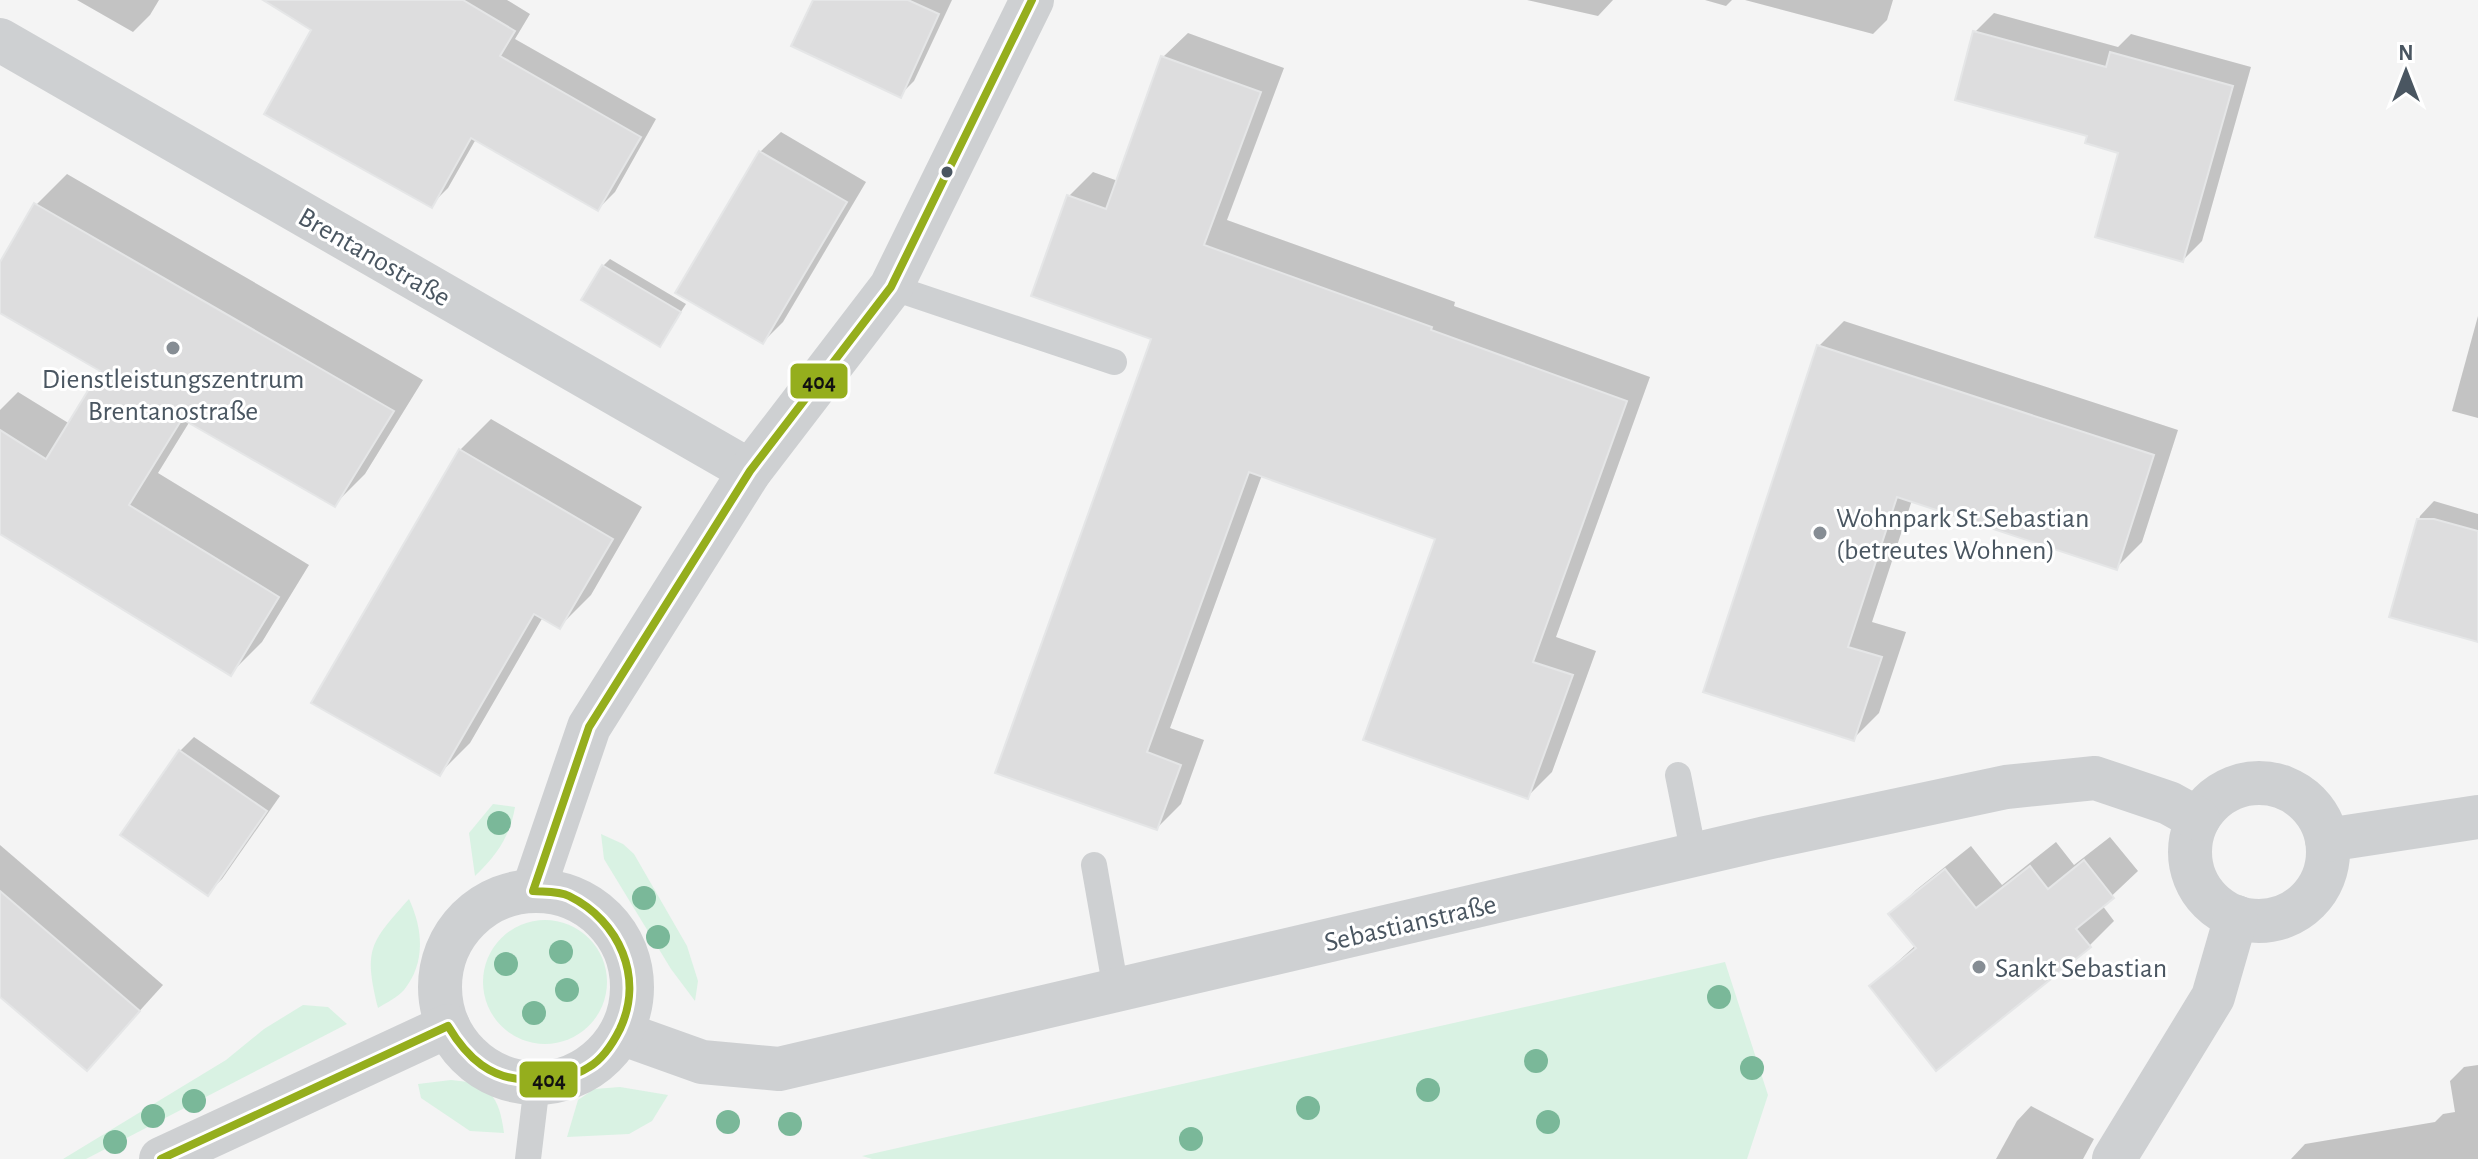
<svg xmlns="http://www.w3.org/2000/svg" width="2478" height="1159" font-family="'Alegreya Sans',sans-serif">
  <rect width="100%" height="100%" fill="#f4f4f4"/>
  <g fill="#d9f2e3">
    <path d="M493,804L515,807C510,837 496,856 475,876L469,833Z"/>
    <polygon points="601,834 623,844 634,854 687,946 698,981 695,1001 671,969 604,859"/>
    <path d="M409,899C423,929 426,963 404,990C398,997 386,1003 378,1008C364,949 369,944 409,899Z"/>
    <circle cx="545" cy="982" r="62"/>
    <polygon points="1725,962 1768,1095 1747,1159 872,1159 862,1156"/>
    <polygon points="303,1005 328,1007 347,1024 86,1159 63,1159 226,1060 264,1029"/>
    <path d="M451,1080C489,1083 499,1095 504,1133L470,1131L421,1098L418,1084Z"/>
    <polygon points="620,1087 668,1095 652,1121 629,1134 567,1137 578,1100 594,1089"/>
  </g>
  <g fill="#0003">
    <polygon points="77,0 159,0 150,15 133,32"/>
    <polygon points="267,0 507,0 530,14 515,39 656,119 615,192 598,209 476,139 448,188 431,205 314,29"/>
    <polygon points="816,0 952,0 914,81 900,95"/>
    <polygon points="1527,0 1613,0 1598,16"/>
    <polygon points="1705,0 1732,0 1726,6"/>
    <polygon points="1745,0 1893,0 1887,20 1873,34"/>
    <polygon points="1994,13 2118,47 2131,34 2251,67 2202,241 2183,260 2121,151 1975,32"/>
    <polygon points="1188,33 1284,68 1227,220 1455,302 1454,306 1650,377 1556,637 1596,651 1552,772 1527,797 1438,537 1262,475 1170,728 1204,740 1181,804 1157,828 997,771 1154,338 1069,196 1093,172 1118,181 1163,57"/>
    <polygon points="781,132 866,182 783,322 763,342 760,152"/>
    <polygon points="67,174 423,380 365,474 334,505 190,421 158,473 309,565 262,642 231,673 0,532 0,410 18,392 70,424 103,371 0,311 0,266 36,205"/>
    <polygon points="610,259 686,304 660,344 603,266"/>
    <polygon points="2478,316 2478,418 2452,411"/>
    <polygon points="1844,321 2178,430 2142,542 2117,567 1912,500 1872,622 1906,632 1879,713 1854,738 1819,346"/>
    <polygon points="491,419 642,507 591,595 560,626 543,617 470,743 439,774 460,450"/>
    <polygon points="2434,501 2478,514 2478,640 2392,616 2420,516"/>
    <polygon points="194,737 280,796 222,879 208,893 123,834 180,751"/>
    <polygon points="2110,837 2138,871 2102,905 2114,921 2089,946 1871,986 1916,945 1891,915 1916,890 1971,846 2002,885 2056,842 2074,865"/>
    <polygon points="0,845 163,985 87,1069 0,995"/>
    <polygon points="2478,1065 2478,1159 2291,1159 2305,1144 2435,1122 2443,1114 2455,1112 2450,1081 2464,1067"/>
    <polygon points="2031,1106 2094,1139 2083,1159 1996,1159 2017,1121"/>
  </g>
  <g fill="#ddddde" stroke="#e5e6e7" stroke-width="2">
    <polygon points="263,0 463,0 515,31 500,56 641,137 598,211 471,138 432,208 264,114 311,30"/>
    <polygon points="813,0 908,0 939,14 901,98 791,46"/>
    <polygon points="1973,31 2106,67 2110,52 2233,86 2183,262 2095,237 2118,153 2085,143 2087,136 1955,100"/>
    <polygon points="1161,56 1261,92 1204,245 1432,327 1431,330 1627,401 1533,662 1573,675 1528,799 1363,740 1435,539 1249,472 1147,752 1181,765 1157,830 995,773 1151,339 1031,296 1067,195 1106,209"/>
    <polygon points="759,151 847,202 763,344 675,293"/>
    <polygon points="34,203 394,411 335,507 182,419 129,505 279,597 231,676 0,534 0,430 46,459 100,371 0,313 0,262"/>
    <polygon points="602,265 681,312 660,347 581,300"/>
    <polygon points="1817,345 2154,455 2117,570 1897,497 1848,647 1882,657 1854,741 1703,692"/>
    <polygon points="459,449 613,539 560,629 534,614 440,776 311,703"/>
    <polygon points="2417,519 2434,519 2478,531 2478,642 2389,617"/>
    <polygon points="179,750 267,811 208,896 120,835"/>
    <polygon points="2084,860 2114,898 2076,929 2091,947 1936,1071 1869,986 1916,948 1888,914 1945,869 1976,908 2030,866 2048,889"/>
    <polygon points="0,891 140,1011 87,1071 0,997"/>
  </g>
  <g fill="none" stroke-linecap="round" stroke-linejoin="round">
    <g stroke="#ced0d2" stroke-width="26">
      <polyline points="891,287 1114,362"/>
      <polyline points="1678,775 1694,855"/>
      <polyline points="1094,865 1116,990"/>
      <polyline points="528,1159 537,1084"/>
    </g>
    <g stroke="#ced0d2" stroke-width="44">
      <polyline points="0,40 750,471"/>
      <circle cx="2259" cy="852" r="69"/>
      <polyline points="2327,840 2478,817"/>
      <polyline points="621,1033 702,1062 779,1069 1766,838 2006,787 2095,778 2169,803 2198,819"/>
      <polyline points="2114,1159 2213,997 2236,917"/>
    </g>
    <g stroke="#ced0d2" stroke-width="44">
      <polyline points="533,891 589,727 750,471 891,287 1032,0"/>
      <circle cx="536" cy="987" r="96"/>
      <polyline points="161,1159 448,1026"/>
    </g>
    <g stroke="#fff" stroke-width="14">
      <path id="bus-1" d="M161,1159L448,1026C467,1058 491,1080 531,1080C551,1080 571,1079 589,1067C603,1059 613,1043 620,1029C644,978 620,921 569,896C559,891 545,892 533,891L589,727L750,471L891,287L1032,0"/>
    </g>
    <use href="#bus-1" stroke="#95ae1d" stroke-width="8"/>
  </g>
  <g fill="#7ab899">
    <circle cx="499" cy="823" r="12"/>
    <circle cx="644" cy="898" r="12"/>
    <circle cx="658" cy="937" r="12"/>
    <circle cx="561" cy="952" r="12"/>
    <circle cx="506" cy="964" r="12"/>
    <circle cx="567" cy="990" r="12"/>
    <circle cx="1719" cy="997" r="12"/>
    <circle cx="534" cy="1013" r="12"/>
    <circle cx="1536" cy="1061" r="12"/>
    <circle cx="1752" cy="1068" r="12"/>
    <circle cx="1428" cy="1090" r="12"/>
    <circle cx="194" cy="1101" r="12"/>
    <circle cx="1308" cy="1108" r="12"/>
    <circle cx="153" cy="1116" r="12"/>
    <circle cx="728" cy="1122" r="12"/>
    <circle cx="1548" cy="1122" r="12"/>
    <circle cx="790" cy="1124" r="12"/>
    <circle cx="1191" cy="1139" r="12"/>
    <circle cx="115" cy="1142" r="12"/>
  </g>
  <circle fill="#4a5661" stroke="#fff" stroke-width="3" cx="947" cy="172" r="7"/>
  <g fill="#868d94" stroke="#fff" stroke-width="3">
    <circle cx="173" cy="348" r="8"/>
    <circle cx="1820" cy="533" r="8"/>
    <circle cx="1979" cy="967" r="8"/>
  </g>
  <g text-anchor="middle" stroke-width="6" stroke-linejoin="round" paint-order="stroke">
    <g font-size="28" fill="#4a5661" stroke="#fff">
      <text transform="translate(375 256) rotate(30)" y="10">Brentanostraße</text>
      <text transform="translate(1410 922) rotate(-13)" y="10">Sebastianstraße</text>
    </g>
    <g font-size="28" fill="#4a5661" stroke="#fff" text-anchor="start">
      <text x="173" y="388" text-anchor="middle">Dienstleistungszentrum<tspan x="173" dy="32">Brentanostraße</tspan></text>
      <text x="1836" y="527">Wohnpark St.Sebastian<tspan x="1836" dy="32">(betreutes Wohnen)</tspan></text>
      <text x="1995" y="977">Sankt Sebastian</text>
    </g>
  </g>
  <g stroke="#fff" stroke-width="3">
    <rect x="789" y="362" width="60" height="38" rx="8" fill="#95ae1d"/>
    <rect x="518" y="1060" width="61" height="39" rx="8" fill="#95ae1d"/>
  </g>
  <g font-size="22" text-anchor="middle" font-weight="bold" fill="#111">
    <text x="819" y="389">404</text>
    <text x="549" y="1087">404</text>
  </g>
  <g transform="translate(2406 72)" stroke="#ffffff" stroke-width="6" paint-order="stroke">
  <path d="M0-6L14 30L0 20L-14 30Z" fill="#4a5661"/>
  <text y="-12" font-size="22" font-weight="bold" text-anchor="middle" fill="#4a5661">N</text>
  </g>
</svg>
